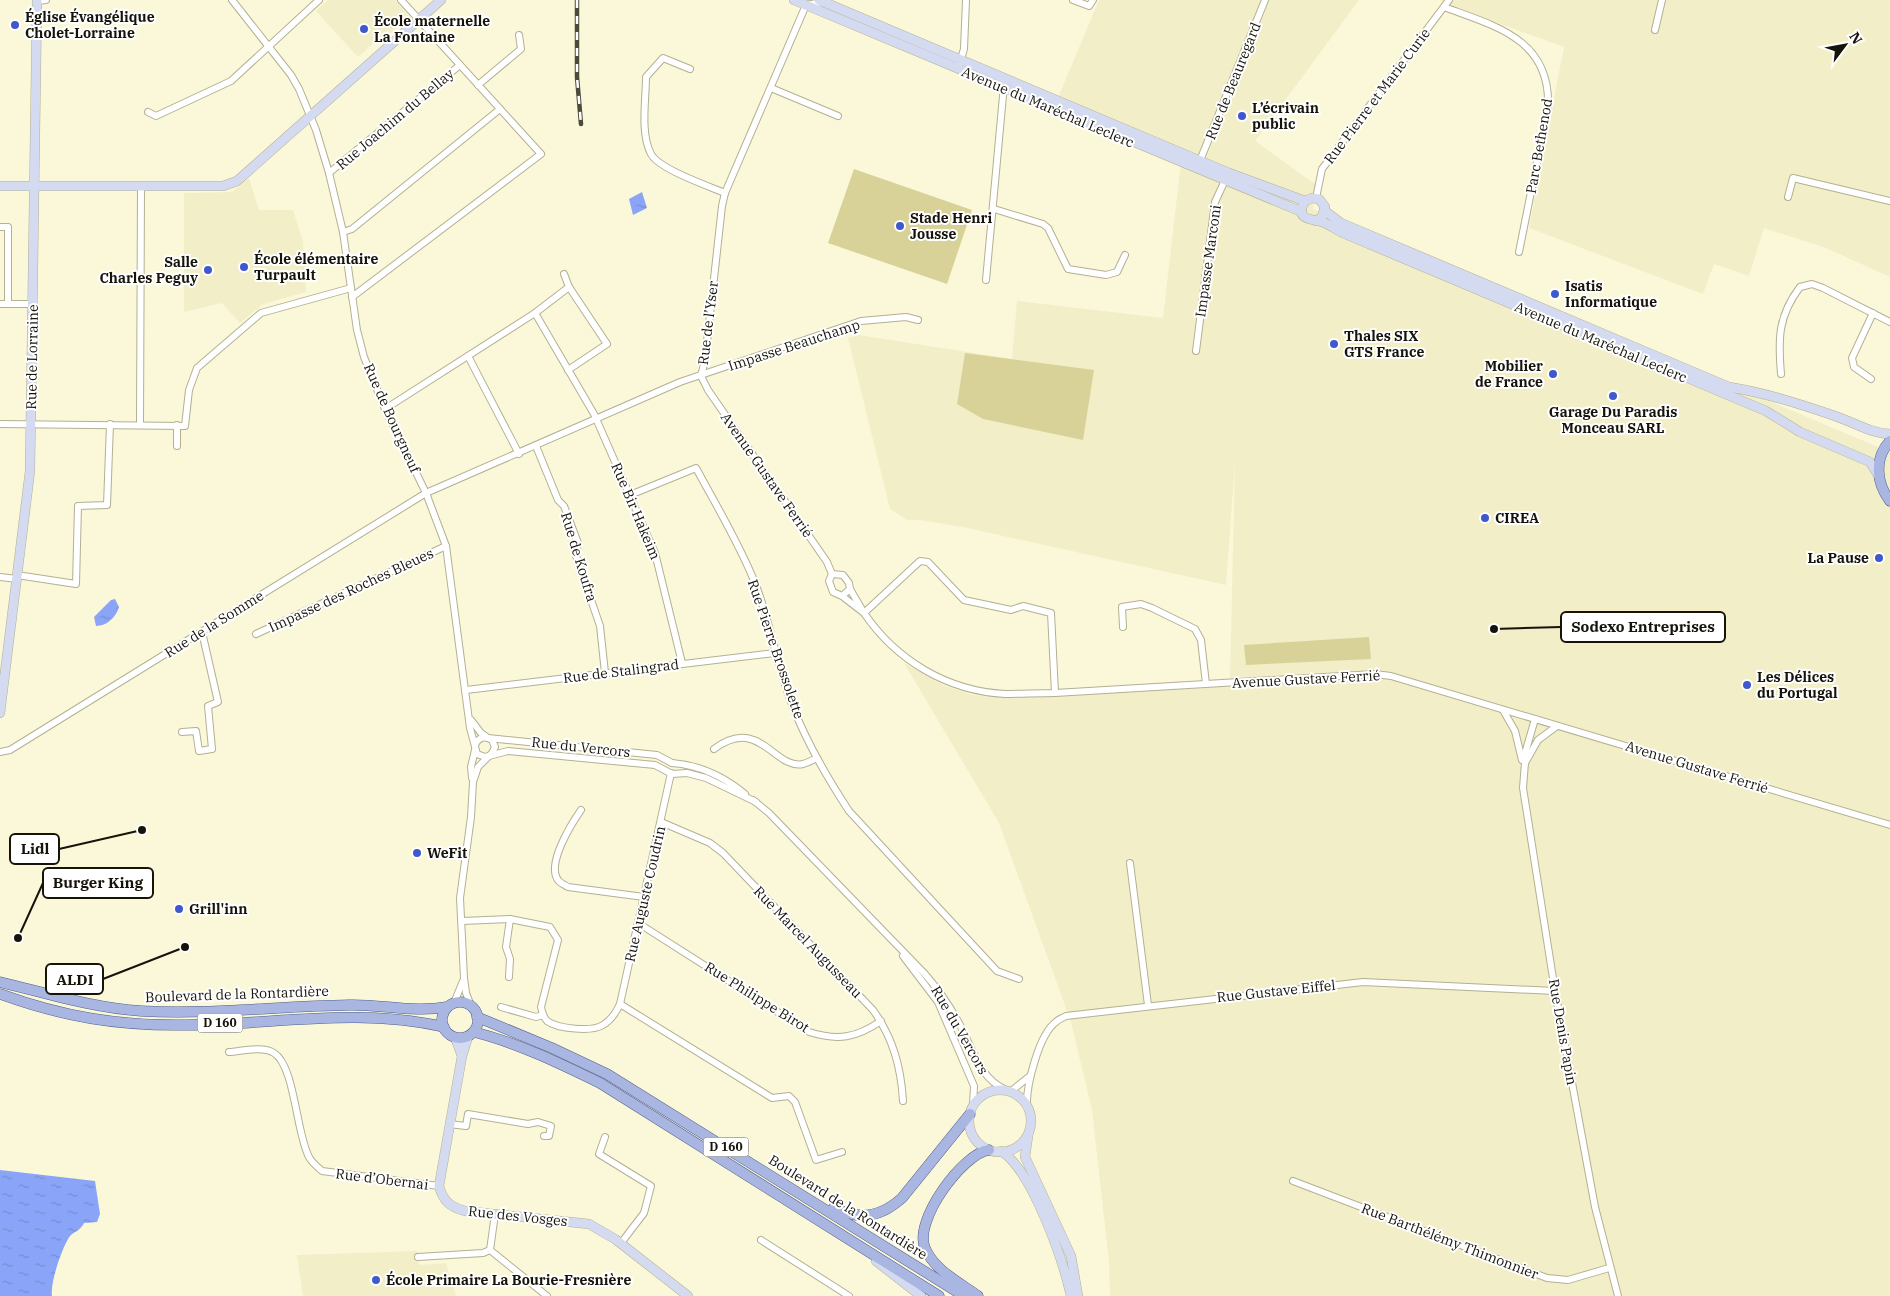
<svg xmlns="http://www.w3.org/2000/svg" width="1890" height="1296" font-family="'IBM Plex Serif',serif">
  <defs>
    <pattern id="water-ripples" width="26" height="14" patternUnits="userSpaceOnUse" patternTransform="scale(1.25)"><rect width="26" height="14" fill="#8aa5f7"/><path d="M2 4q2-2 4 0t4 0M15 11q2-2 4 0t4 0" fill="none" stroke="#768dd2"/></pattern>
  </defs>
  <rect width="100%" height="100%" fill="#fbf8da"/>
  <g fill="#f2eec8">
    <polygon points="328,0 395,0 409,17 391,33 388,30 358,57 316,11"/>
    <polygon points="1099,0 1359,0 1255,141 1315,184 1313,209 1890,452 1890,1296 1110,1296 1109,1262 1092,1110 1071,1022 999,823 904,663 943,685 972,695 1001,698 1230,680 1235,462 1226,585 963,527 920,520 907,520 890,509 848,338 859,335 1012,359 1017,301 1163,318 1181,162 1052,112"/>
    <polygon points="1440,0 1890,0 1890,277 1826,248 1764,228 1749,276 1714,264 1703,294 1529,228 1564,47 1445,4"/>
    <polygon points="249,178 259,210 293,210 303,242 306,292 263,304 240,323 222,303 184,312 184,193 232,192"/>
    <polygon points="418,1251 419,1265 446,1263 456,1296 303,1296 297,1255"/>
  </g>
  <g fill="#d9d298">
    <polygon points="854,169 972,210 947,284 828,243"/>
    <polygon points="965,353 1094,370 1083,440 983,419 957,404"/>
    <polygon points="1369,637 1371,659 1246,665 1244,645"/>
  </g>
  <g fill="url(#water-ripples)">
    <polygon points="642,192 647,208 633,215 629,199"/>
    <path d="M115,599L119,607C116,617 107,626 96,626L94,617L111,600Z"/>
    <path d="M0,1170L95,1181L100,1214L97,1222L84,1223C80,1231 75,1231 70,1236C62,1247 50,1283 52,1296H0Z"/>
  </g>
  <g fill="none" stroke-linecap="round" stroke-linejoin="round">
    <g stroke="#b3b093" stroke-width="8">
      <g id="street">
        <polyline points="232,0 291,75 299,89 316,130 329,173 343,232 357,330 364,357 385,409 426,493 446,546 470,728 477,754 485,757 508,751 655,765 672,774 687,773 706,778 756,802"/>
        <polyline points="1073,0 1089,6 1093,0"/>
        <polyline points="37,1 46,0"/>
        <path d="M1444,7C1495,26 1551,39 1548,107L1519,252"/>
        <polyline points="1655,30 1662,0"/>
        <polyline points="960,62 964,49 966,0"/>
        <path d="M690,69L663,58L646,77C646,100 640,133 651,154C659,169 708,186 725,193"/>
        <polyline points="478,85 521,49 519,35"/>
        <polyline points="771,88 838,116"/>
        <polyline points="148,112 156,116 231,81 319,0"/>
        <polyline points="1199,163 1265,0"/>
        <polyline points="329,173 460,65"/>
        <polyline points="1788,197 1793,178 1890,201"/>
        <polyline points="1316,198 1322,169 1449,0"/>
        <polyline points="994,209 1043,224 1048,228 1068,269 1106,275 1117,272 1125,255"/>
        <polyline points="0,227 8,227 8,304 0,304"/>
        <polyline points="343,232 352,229 500,109"/>
        <polyline points="564,274 569,287 607,344 568,370"/>
        <polyline points="986,280 1004,85"/>
        <polyline points="352,297 541,154 401,0"/>
        <polyline points="8,304 33,304"/>
        <polyline points="535,313 594,414 655,553 682,663"/>
        <polyline points="1196,351 1215,202 1227,176"/>
        <polyline points="468,356 519,454"/>
        <path d="M1781,374C1778,339 1778,316 1800,287L1812,284L1823,288L1890,322"/>
        <polyline points="701,376 705,360 722,206 725,193 806,5 822,2"/>
        <polyline points="701,376 708,390 827,562 832,574"/>
        <polyline points="1871,379 1854,367 1852,358 1873,313"/>
        <polyline points="385,409 535,313 569,287"/>
        <polyline points="0,424 185,426 189,390 197,368 261,313 351,288"/>
        <polyline points="140,425 141,186"/>
        <polyline points="177,425 177,446"/>
        <polyline points="536,446 558,500 564,506 578,543 576,556 600,626 605,673"/>
        <path d="M630,495L696,468C716,505 739,543 755,583C771,623 777,667 793,707C807,743 828,779 849,811L997,971L1019,979"/>
        <polyline points="17,575 76,584 78,506 107,505 110,424"/>
        <polyline points="0,577 17,579"/>
        <polyline points="842,596 850,589 849,583 843,575 832,574 829,581 833,592 842,596 864,613 850,589"/>
        <polyline points="1123,627 1122,607 1141,604 1152,608 1195,629 1201,640 1206,684"/>
        <polyline points="256,634 446,546"/>
        <polyline points="466,690 775,653"/>
        <path d="M1055,693L1051,613L1023,606L1011,610L964,600L928,562L920,561L864,613C896,660 947,691 1005,694C1021,694 1038,693 1055,693L1375,674L1391,676L1890,825"/>
        <polyline points="1503,710 1515,731 1522,760"/>
        <polyline points="1535,719 1526,750 1523,788 1555,991 1595,1207 1618,1296"/>
        <polyline points="471,720 481,733 488,738 657,755 672,763"/>
        <polyline points="182,732 196,731 199,751 212,749 208,706 218,702 202,632"/>
        <path d="M714,749C760,715 774,770 803,764C807,763 813,760 817,758"/>
        <polyline points="0,752 10,750 426,493 680,382 861,321 906,317 918,320"/>
        <path d="M672,763C700,765 723,776 745,794"/>
        <polyline points="1525,763 1538,740 1557,726"/>
        <polyline points="472,778 471,767 475,750"/>
        <path d="M753,800L769,813L924,973C938,989 950,1006 960,1025C973,1049 979,1078 1006,1090"/>
        <path d="M581,810C572,823 546,864 558,880C560,883 565,885 568,887L644,897"/>
        <path d="M661,822L710,843L723,853L873,1010C893,1038 901,1067 903,1101"/>
        <polyline points="1130,863 1148,1005"/>
        <path d="M462,921L510,919L550,927L558,940L541,1007C542,1012 543,1017 547,1021C558,1029 592,1032 603,1025C611,1020 616,1013 620,1004L671,773"/>
        <path d="M638,923L809,1032C838,1041 856,1038 881,1021"/>
        <polyline points="903,956 938,1002 974,1086 973,1105"/>
        <polyline points="509,977 510,959 506,947 510,919"/>
        <polyline points="454,1003 463,981"/>
        <polyline points="620,1004 772,1098 789,1096 795,1102 816,1160 842,1152"/>
        <path d="M471,1006L466,993L464,978L460,898L471,817L473,782L478,767L492,753L495,747L492,740C484,735 478,738 475,745"/>
        <polyline points="501,1007 536,1017 543,1015"/>
        <path d="M229,1052C242,1051 263,1046 274,1053C295,1066 296,1133 309,1157C312,1163 318,1167 322,1171L439,1186"/>
        <polyline points="1010,1092 1030,1076"/>
        <path d="M1027,1106C1026,1086 1039,1034 1056,1022C1058,1019 1063,1018 1066,1016L1363,982L1555,991"/>
        <polyline points="449,1124 466,1126 468,1114 528,1124 538,1122 551,1126 549,1136 544,1136"/>
        <polyline points="605,1137 599,1154 651,1186 644,1213 621,1243"/>
        <polyline points="1293,1181 1547,1278 1568,1280 1609,1268"/>
        <polyline points="495,1214 490,1250 547,1296"/>
        <polyline points="761,1240 849,1296"/>
        <polyline points="418,1257 483,1253 490,1250"/>
      </g>
    </g>
    <g stroke="#b3b093" stroke-width="10">
      <g id="secondary">
        <polyline points="794,0 1302,212"/>
        <polyline points="819,0 1229,173 1305,201"/>
        <polyline points="0,186 223,186 237,181 441,0"/>
        <path d="M1325,211L1341,223L1729,387C1766,393 1800,404 1835,416C1853,422 1870,433 1890,434"/>
        <path d="M1316,221L1322,217L1325,207L1319,199L1312,198L1305,201C1293,222 1314,218 1325,223C1331,226 1337,230 1343,233L1766,411L1800,432L1870,462L1878,475"/>
        <polyline points="0,713 30,471 37,0"/>
        <polyline points="455,1037 462,1056"/>
        <path d="M468,1037L462,1056L439,1186C443,1201 450,1207 465,1211L589,1224L615,1239L688,1296"/>
        <circle cx="1000" cy="1121" r="31"/>
        <polyline points="1028,1136 1025,1157 1071,1256 1078,1296"/>
        <path d="M1001,1151C1032,1170 1063,1260 1071,1296"/>
        <polyline points="876,1261 921,1296"/>
      </g>
    </g>
    <g stroke="#505e89" stroke-width="11">
      <g id="primary">
        <path d="M1890,441C1874,458 1876,483 1890,501"/>
        <path d="M0,982C46,993 93,1008 141,1011C209,1015 280,1006 349,1005C381,1004 414,1013 447,1007"/>
        <path d="M0,994C63,1017 119,1026 186,1025C272,1025 358,1007 444,1027"/>
        <circle cx="460" cy="1020" r="18"/>
        <polyline points="477,1017 552,1048 607,1074 964,1296"/>
        <path d="M474,1032C518,1043 559,1063 600,1083L939,1296"/>
        <path d="M834,1207C858,1221 881,1217 902,1198L970,1114"/>
        <path d="M978,1296C959,1282 934,1270 925,1248C913,1221 963,1153 989,1150"/>
      </g>
    </g>
    <use href="#street" stroke="#fff" stroke-width="6"/>
    <use href="#secondary" stroke="#d4dbf0" stroke-width="9"/>
    <use href="#primary" stroke="#a9b6e1" stroke-width="10"/>
    <g stroke="#4c4a3b" stroke-width="4.5">
      <polyline id="rail" points="577,0 577,77 581,124"/>
    </g>
    <use href="#rail" stroke="#fff" stroke-width="2.5" stroke-dasharray="8" stroke-linecap="butt"/>
  </g>
  <g fill="#3f58cb" stroke="#fff" stroke-width="2">
    <circle cx="15" cy="25" r="5"/>
    <circle cx="364" cy="29" r="5"/>
    <circle cx="1242" cy="116" r="5"/>
    <circle cx="900" cy="226" r="5"/>
    <circle cx="244" cy="267" r="5"/>
    <circle cx="208" cy="270" r="5"/>
    <circle cx="1555" cy="294" r="5"/>
    <circle cx="1334" cy="344" r="5"/>
    <circle cx="1553" cy="374" r="5"/>
    <circle cx="1613" cy="396" r="5"/>
    <circle cx="1485" cy="518" r="5"/>
    <circle cx="1879" cy="558" r="5"/>
    <circle cx="1747" cy="685" r="5"/>
    <circle cx="417" cy="853" r="5"/>
    <circle cx="179" cy="909" r="5"/>
    <circle cx="376" cy="1280" r="5"/>
  </g>
  <g text-anchor="middle" stroke-width="4" stroke-linejoin="round" paint-order="stroke">
    <g fill="#fff" stroke="#5c5a54" stroke-width="1">
      <rect x="197.5" y="1013.5" width="45" height="19" rx="4"/>
      <rect x="703.5" y="1137.5" width="45" height="19" rx="4"/>
    </g>
    <g font-size="12" font-weight="bold" fill="#16140a">
      <text x="220" y="1027">D 160</text>
      <text x="726" y="1151">D 160</text>
    </g>
    <g font-size="14" font-weight="bold" fill="#16140a" stroke="#fff" text-anchor="start">
      <text x="25" y="22">Église Évangélique<tspan x="25" dy="16">Cholet-Lorraine</tspan></text>
      <text x="374" y="26">École maternelle<tspan x="374" dy="16">La Fontaine</tspan></text>
      <text x="1252" y="113">L’écrivain<tspan x="1252" dy="16">public</tspan></text>
      <text x="910" y="223">Stade Henri<tspan x="910" dy="16">Jousse</tspan></text>
      <text x="254" y="264">École élémentaire<tspan x="254" dy="16">Turpault</tspan></text>
      <text x="198" y="267" text-anchor="end">Salle<tspan x="198" dy="16">Charles Peguy</tspan></text>
      <text x="1565" y="291">Isatis<tspan x="1565" dy="16">Informatique</tspan></text>
      <text x="1344" y="341">Thales SIX<tspan x="1344" dy="16">GTS France</tspan></text>
      <text x="1543" y="371" text-anchor="end">Mobilier<tspan x="1543" dy="16">de France</tspan></text>
      <text x="1613" y="417" text-anchor="middle">Garage Du Paradis<tspan x="1613" dy="16">Monceau SARL</tspan></text>
      <text x="1495" y="523">CIREA</text>
      <text x="1869" y="563" text-anchor="end">La Pause</text>
      <text x="1757" y="682">Les Délices<tspan x="1757" dy="16">du Portugal</tspan></text>
      <text x="427" y="858">WeFit</text>
      <text x="189" y="914">Grill'inn</text>
      <text x="386" y="1285">École Primaire La Bourie-Fresnière</text>
    </g>
    <g font-size="14" fill="#16140a" stroke="#fff">
      <text transform="translate(1233 81) rotate(-68)" y="5">Rue de Beauregard</text>
      <text transform="translate(1377 96) rotate(-53)" y="5">Rue Pierre et Marie Curie</text>
      <text transform="translate(1048 107) rotate(23)" y="5">Avenue du Maréchal Leclerc</text>
      <text transform="translate(395 119) rotate(-40)" y="5">Rue Joachim du Bellay</text>
      <text transform="translate(1539 146) rotate(-80)" y="5">Parc Bethenod</text>
      <text transform="translate(1208 261) rotate(-82)" y="5">Impasse Marconi</text>
      <text transform="translate(708 323) rotate(-83)" y="5">Rue de l’Yser</text>
      <text transform="translate(1601 342) rotate(23)" y="5">Avenue du Maréchal Leclerc</text>
      <text transform="translate(794 345) rotate(-18)" y="5">Impasse Beauchamp</text>
      <text transform="translate(32 357) rotate(-89)" y="5">Rue de Lorraine</text>
      <text transform="translate(392 418) rotate(66)" y="5">Rue de Bourgneuf</text>
      <text transform="translate(767 475) rotate(55)" y="5">Avenue Gustave Ferrié</text>
      <text transform="translate(636 511) rotate(67)" y="5">Rue Bir Hakeim</text>
      <text transform="translate(579 557) rotate(73)" y="5">Rue de Koufra</text>
      <text transform="translate(351 590) rotate(-25)" y="5">Impasse des Roches Bleues</text>
      <text transform="translate(214 624) rotate(-32)" y="5">Rue de la Somme</text>
      <text transform="translate(776 649) rotate(71)" y="5">Rue Pierre Brossolette</text>
      <text transform="translate(621 671) rotate(-7)" y="5">Rue de Stalingrad</text>
      <text transform="translate(1306 679) rotate(-3)" y="5">Avenue Gustave Ferrié</text>
      <text transform="translate(581 747) rotate(6)" y="5">Rue du Vercors</text>
      <text transform="translate(1697 767) rotate(17)" y="5">Avenue Gustave Ferrié</text>
      <text transform="translate(645 894) rotate(-77)" y="5">Rue Auguste Coudrin</text>
      <text transform="translate(808 942) rotate(46)" y="5">Rue Marcel Augusseau</text>
      <text transform="translate(1276 991) rotate(-6)" y="5">Rue Gustave Eiffel</text>
      <text transform="translate(237 994) rotate(-2)" y="5">Boulevard de la Rontardière</text>
      <text transform="translate(757 997) rotate(32)" y="5">Rue Philippe Birot</text>
      <text transform="translate(960 1030) rotate(60)" y="5">Rue du Vercors</text>
      <text transform="translate(1563 1032) rotate(80)" y="5">Rue Denis Papin</text>
      <text transform="translate(382 1179) rotate(7)" y="5">Rue d’Obernai</text>
      <text transform="translate(848 1207) rotate(32)" y="5">Boulevard de la Rontardière</text>
      <text transform="translate(518 1216) rotate(6)" y="5">Rue des Vosges</text>
      <text transform="translate(1450 1241) rotate(21)" y="5">Rue Barthélémy Thimonnier</text>
    </g>
  </g>
  <path fill="none" stroke="#16140a" stroke-width="2" d="M1494 629L1561 627M142 830L59 849M18 938L43 883M185 947L103 979"/>
  <g fill="#16140a" stroke="#fff" stroke-width="2">
    <circle cx="1494" cy="629" r="5"/>
    <circle cx="142" cy="830" r="5"/>
    <circle cx="18" cy="938" r="5"/>
    <circle cx="185" cy="947" r="5"/>
  </g>
  <g fill="#fff" stroke="#16140a" stroke-width="2">
    <rect x="1561" y="612" width="164" height="30" rx="5"/>
    <rect x="10" y="834" width="49" height="30" rx="5"/>
    <rect x="43" y="868" width="110" height="30" rx="5"/>
    <rect x="46" y="964" width="57" height="30" rx="5"/>
  </g>
  <g font-size="15" text-anchor="middle" font-weight="bold" fill="#16140a">
    <text x="1643" y="632">Sodexo Entreprises</text>
    <text x="35" y="854">Lidl</text>
    <text x="98" y="888">Burger King</text>
    <text x="75" y="985">ALDI</text>
  </g>
  <g transform="translate(1845 45) rotate(58)" stroke="#ffffff" stroke-width="4" paint-order="stroke">
  <path d="M0-4L9 19L0 12L-9 19Z" fill="#16140a"/>
  <text y="-8" font-size="14" font-weight="bold" text-anchor="middle" fill="#16140a">N</text>
  </g>
</svg>
